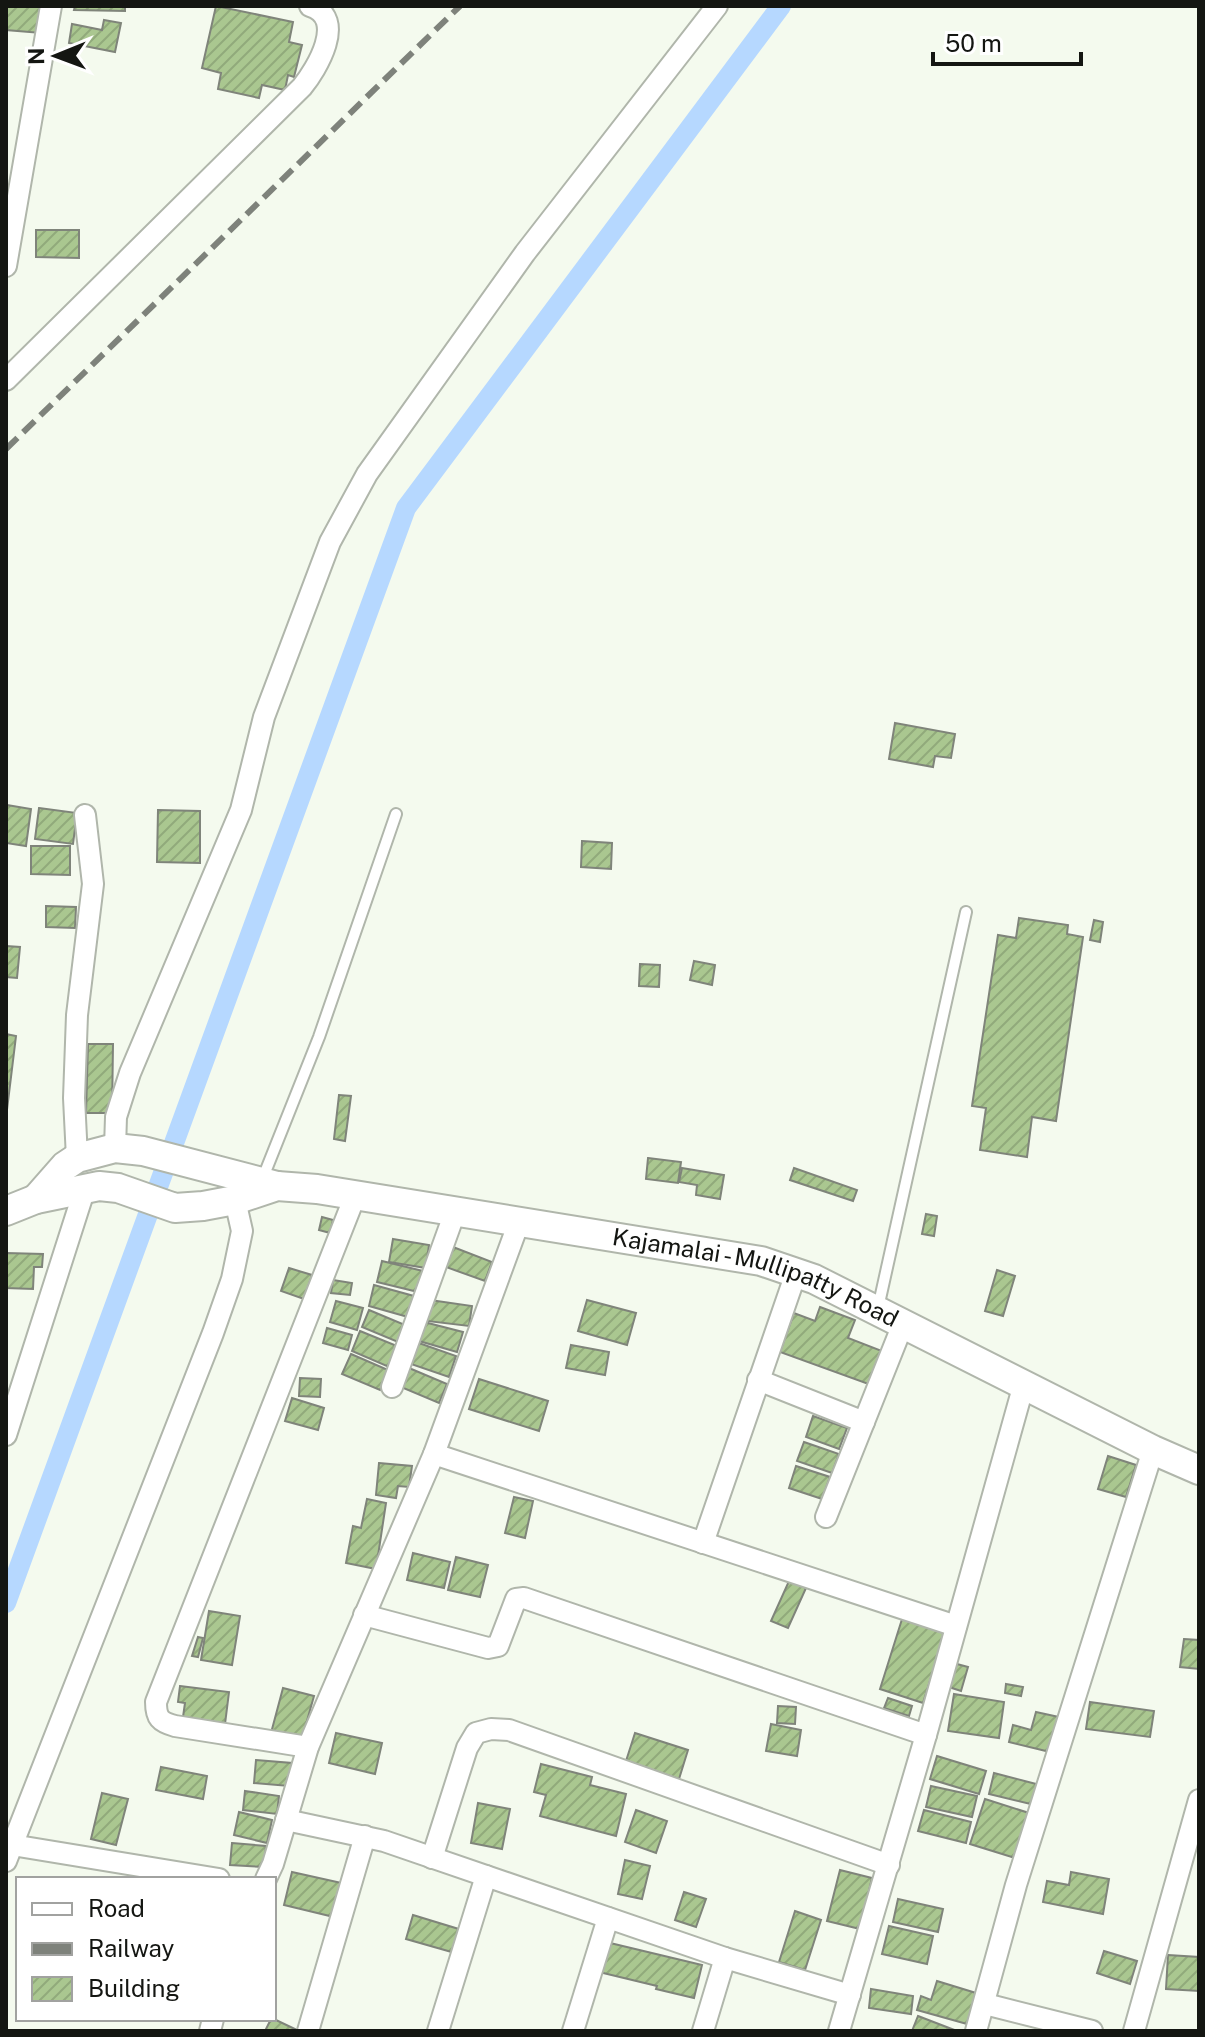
<svg xmlns="http://www.w3.org/2000/svg" width="1205" height="2037" font-family="'Public Sans',sans-serif">
  <defs>
    <pattern id="building-hatch" width="6" height="6" patternUnits="userSpaceOnUse" patternTransform="scale(2)"><rect width="6" height="6" fill="#aac790"/><path d="M-1 1l2-2M0 6l6-6M5 7l2-2" fill="none" stroke="#91aa7b"/></pattern>
  </defs>
  <rect width="100%" height="100%" fill="#f4faee"/>
  <g fill="none" stroke-linecap="round" stroke-linejoin="round">
    <polyline stroke="#b6d8ff" stroke-width="20" points="6,1603 406,508 781,6"/>
  </g>
  <g fill="url(#building-hatch)" stroke="#7f847a" stroke-width="2">
    <polygon points="6,6 43,6 41,33 6,30"/>
    <polygon points="75,6 125,6 125,11 74,10"/>
    <polygon points="216,6 293,22 289,42 302,45 294,77 288,75 285,90 262,85 259,98 218,89 221,73 202,68"/>
    <polygon points="104,20 121,23 115,52 69,43 72,24 102,30"/>
    <polygon points="36,230 79,230 79,258 36,257"/>
    <polygon points="895,723 955,734 951,758 935,756 933,767 889,759"/>
    <polygon points="7,805 31,809 26,846 6,843"/>
    <polygon points="39,808 77,813 73,844 35,839"/>
    <polygon points="158,810 200,811 200,863 157,862"/>
    <polygon points="582,841 612,843 611,869 581,867"/>
    <polygon points="31,846 70,846 70,875 31,874"/>
    <polygon points="46,906 76,907 75,928 46,927"/>
    <polygon points="1019,918 1068,925 1067,934 1083,937 1056,1121 1032,1117 1027,1157 980,1150 986,1108 972,1106 998,935 1016,938"/>
    <polygon points="1094,920 1103,922 1100,942 1090,940"/>
    <polygon points="6,946 20,947 17,978 6,977"/>
    <polygon points="694,961 715,965 712,985 690,980"/>
    <polygon points="640,964 660,965 659,987 639,986"/>
    <polygon points="6,1034 16,1036 6,1118"/>
    <polygon points="88,1044 113,1044 112,1113 86,1113"/>
    <polygon points="339,1095 351,1096 345,1141 334,1139"/>
    <polygon points="648,1158 681,1162 678,1183 646,1179"/>
    <polygon points="682,1168 724,1175 720,1199 696,1195 697,1185 679,1182"/>
    <polygon points="794,1168 857,1190 853,1201 790,1180"/>
    <polygon points="926,1214 937,1216 934,1236 922,1234"/>
    <polygon points="322,1217 333,1220 330,1233 319,1230"/>
    <polygon points="393,1239 429,1245 426,1268 389,1262"/>
    <polygon points="453,1247 492,1262 485,1281 446,1267"/>
    <polygon points="6,1253 43,1254 42,1267 34,1267 33,1289 6,1288"/>
    <polygon points="382,1261 423,1271 418,1292 377,1282"/>
    <polygon points="289,1268 312,1275 304,1299 281,1291"/>
    <polygon points="997,1270 1015,1276 1003,1316 985,1311"/>
    <polygon points="333,1280 352,1283 350,1295 331,1293"/>
    <polygon points="374,1285 414,1296 408,1317 369,1306"/>
    <polygon points="430,1300 472,1306 469,1326 427,1321"/>
    <polygon points="587,1300 636,1313 627,1345 578,1331"/>
    <polygon points="336,1301 363,1308 357,1330 330,1322"/>
    <polygon points="820,1307 855,1320 848,1338 887,1353 874,1386 780,1352 794,1313 815,1321"/>
    <polygon points="369,1310 405,1325 398,1342 362,1327"/>
    <polygon points="424,1322 463,1332 457,1352 419,1341"/>
    <polygon points="327,1328 352,1335 348,1350 323,1343"/>
    <polygon points="360,1331 397,1346 389,1367 352,1351"/>
    <polygon points="416,1342 456,1356 449,1377 408,1363"/>
    <polygon points="571,1345 609,1352 605,1375 566,1368"/>
    <polygon points="351,1354 388,1370 380,1390 342,1374"/>
    <polygon points="409,1368 447,1384 439,1403 401,1387"/>
    <polygon points="300,1378 321,1379 320,1397 299,1396"/>
    <polygon points="479,1379 548,1401 539,1431 469,1409"/>
    <polygon points="292,1398 324,1408 318,1430 285,1421"/>
    <polygon points="813,1416 847,1428 839,1449 806,1437"/>
    <polygon points="804,1442 839,1454 832,1473 797,1461"/>
    <polygon points="1108,1456 1136,1465 1126,1497 1098,1489"/>
    <polygon points="379,1463 412,1466 409,1487 398,1486 396,1498 376,1495"/>
    <polygon points="796,1466 830,1477 822,1499 789,1488"/>
    <polygon points="514,1497 533,1501 525,1538 505,1533"/>
    <polygon points="367,1499 386,1503 376,1569 346,1563 353,1526 361,1528"/>
    <polygon points="413,1553 450,1562 444,1588 407,1580"/>
    <polygon points="456,1557 488,1565 480,1597 448,1590"/>
    <polygon points="789,1581 806,1588 788,1628 771,1621"/>
    <polygon points="209,1611 240,1616 232,1665 201,1660"/>
    <polygon points="903,1616 946,1630 923,1703 880,1689"/>
    <polygon points="198,1637 203,1638 198,1657 192,1656"/>
    <polygon points="1184,1639 1199,1640 1199,1669 1180,1667"/>
    <polygon points="957,1664 968,1667 961,1691 949,1687"/>
    <polygon points="1006,1684 1023,1687 1021,1696 1005,1693"/>
    <polygon points="180,1686 229,1692 225,1724 183,1717 185,1703 178,1702"/>
    <polygon points="283,1688 314,1696 301,1742 271,1733"/>
    <polygon points="954,1694 1004,1702 999,1738 948,1731"/>
    <polygon points="888,1698 912,1706 909,1716 884,1708"/>
    <polygon points="1090,1702 1154,1711 1150,1737 1086,1729"/>
    <polygon points="778,1706 796,1707 795,1724 777,1723"/>
    <polygon points="1036,1712 1059,1717 1050,1752 1009,1742 1013,1725 1031,1730"/>
    <polygon points="771,1724 801,1730 797,1756 766,1751"/>
    <polygon points="336,1733 382,1743 375,1774 329,1763"/>
    <polygon points="635,1733 688,1750 679,1779 626,1761"/>
    <polygon points="937,1756 986,1771 979,1794 930,1779"/>
    <polygon points="256,1760 292,1763 289,1786 254,1783"/>
    <polygon points="541,1764 592,1777 590,1785 626,1794 616,1836 540,1816 546,1795 534,1792"/>
    <polygon points="161,1767 207,1776 203,1799 156,1790"/>
    <polygon points="994,1773 1040,1785 1035,1805 989,1794"/>
    <polygon points="931,1786 977,1796 972,1817 926,1807"/>
    <polygon points="245,1791 279,1796 277,1814 243,1810"/>
    <polygon points="102,1793 128,1799 116,1845 91,1839"/>
    <polygon points="985,1799 1029,1813 1015,1858 970,1844"/>
    <polygon points="478,1803 510,1809 502,1849 471,1843"/>
    <polygon points="636,1810 667,1821 656,1853 625,1842"/>
    <polygon points="924,1810 971,1822 966,1843 918,1831"/>
    <polygon points="239,1812 272,1820 267,1843 234,1835"/>
    <polygon points="232,1843 266,1846 264,1867 230,1865"/>
    <polygon points="625,1860 650,1866 642,1899 618,1894"/>
    <polygon points="840,1870 872,1878 860,1929 827,1921"/>
    <polygon points="292,1872 346,1884 338,1918 284,1905"/>
    <polygon points="1071,1872 1109,1879 1103,1914 1043,1902 1047,1881 1069,1885"/>
    <polygon points="684,1892 706,1899 696,1927 675,1920"/>
    <polygon points="898,1899 943,1909 938,1932 893,1922"/>
    <polygon points="795,1911 821,1920 805,1970 779,1962"/>
    <polygon points="413,1915 462,1930 455,1953 406,1939"/>
    <polygon points="889,1926 933,1936 927,1964 882,1954"/>
    <polygon points="606,1942 702,1965 694,1998 656,1989 657,1986 599,1972"/>
    <polygon points="1104,1951 1137,1961 1130,1984 1097,1973"/>
    <polygon points="1168,1955 1199,1957 1199,1991 1166,1989"/>
    <polygon points="937,1981 976,1993 967,2024 917,2010 921,1996 931,2000"/>
    <polygon points="871,1989 913,1996 911,2014 869,2008"/>
    <polygon points="918,2016 957,2031 912,2031"/>
    <polygon points="271,2019 274,2019 299,2031 265,2031"/>
  </g>
  <g fill="none" stroke-linecap="round" stroke-linejoin="round">
    <g stroke="#b0b6ab" stroke-width="14">
      <g id="service">
        <polyline points="262,1180 319,1037 396,814"/>
        <polyline points="878,1308 966,912"/>
      </g>
    </g>
    <g stroke="#b0b6ab" stroke-width="24">
      <g id="minor">
        <polyline points="6,266 51,6"/>
        <path d="M6,380L302,87C316,70 348,18 310,6"/>
        <polyline points="115,1148 116,1117 130,1073 241,810 264,717 330,542 367,474 525,253 717,6"/>
        <polyline points="77,1158 74,1098 77,1015 93,884 85,815"/>
        <polyline points="758,1380 864,1422"/>
        <polyline points="392,1387 455,1212"/>
        <polyline points="6,1435 85,1188"/>
        <polyline points="434,1454 956,1626"/>
        <polyline points="826,1517 903,1324"/>
        <polyline points="703,1543 796,1273"/>
        <polyline points="364,1615 488,1648 498,1646 516,1599 524,1598 926,1735"/>
        <path d="M308,1747L175,1726C160,1722 156,1718 156,1702L355,1196"/>
        <polyline points="286,1820 384,1841 725,1958 850,1995"/>
        <polyline points="12,1845 219,1879"/>
        <polyline points="432,1858 467,1748 476,1733 491,1729 509,1730 889,1865"/>
        <polyline points="6,1861 213,1333 232,1279 242,1231 235,1200"/>
        <polyline points="266,1879 273,1864 308,1747 434,1454 519,1222"/>
        <polyline points="985,2004 1092,2031"/>
        <polyline points="210,2031 213,2019"/>
        <polyline points="308,2031 365,1836"/>
        <polyline points="438,2031 486,1876"/>
        <polyline points="573,2031 608,1918"/>
        <polyline points="703,2031 725,1958"/>
        <polyline points="839,2031 926,1735 1024,1384"/>
        <polyline points="976,2031 1016,1885 1153,1450"/>
        <polyline points="1134,2031 1199,1800"/>
      </g>
    </g>
    <g stroke="#b0b6ab" stroke-width="32">
      <g id="secondary">
        <polyline points="36,1199 65,1166 77,1158 115,1148 143,1151 277,1186"/>
        <path id="s1" d="M6,1211L36,1199L99,1186L118,1188L175,1208L203,1206L235,1200L277,1186L317,1189L761,1261L814,1279L1153,1450L1199,1470"/>
      </g>
    </g>
    <use href="#service" stroke="#fff" stroke-width="10"/>
    <use href="#minor" stroke="#fff" stroke-width="20"/>
    <use href="#secondary" stroke="#fff" stroke-width="28"/>
    <polyline stroke="#7e827b" stroke-width="6" stroke-dasharray="16 8" stroke-linecap="butt" points="6,449 460,6"/>
  </g>
  <g text-anchor="middle" stroke-width="6" stroke-linejoin="round" paint-order="stroke">
    <g font-size="24" fill="#141612" stroke="#fff">
      <text dy="8" stroke="none"><textPath href="#s1" startOffset="770">Kajamalai - Mullipatty Road</textPath></text>
    </g>
  </g>
  <rect width="1205" height="2037" fill="none" stroke="#141612" stroke-width="16"/>
  <rect x="16" y="1877" width="260" height="144" fill="#ffffff" stroke="#a1a2a0" stroke-width="2"/>
  <rect x="32" y="1903" width="40" height="12" fill="#ffffff" stroke="#a1a2a0" stroke-width="2"/>
  <text x="88" y="1917" font-size="24" fill="#141612">Road</text>
  <rect x="32" y="1943" width="40" height="12" fill="#7e827b" stroke="#a1a2a0" stroke-width="2"/>
  <text x="88" y="1957" font-size="24" fill="#141612">Railway</text>
  <rect x="32" y="1977" width="40" height="24" fill="url(#building-hatch)" stroke="#a1a2a0" stroke-width="2"/>
  <text x="88" y="1997" font-size="24" fill="#141612">Building</text>
  <g transform="translate(56 56) rotate(269)" stroke="#ffffff" stroke-width="6" paint-order="stroke">
  <path d="M0-6L14 30L0 20L-14 30Z" fill="#141612"/>
  <text y="-12" font-size="22" font-weight="bold" text-anchor="middle" fill="#141612">N</text>
  </g>
  <path d="M933 52v12h148v-12" fill="none" stroke="#141612" stroke-width="4"/>
  <text x="945" y="52" font-size="24" fill="#141612" stroke="#ffffff" stroke-width="6" paint-order="stroke">50 m</text>
</svg>
